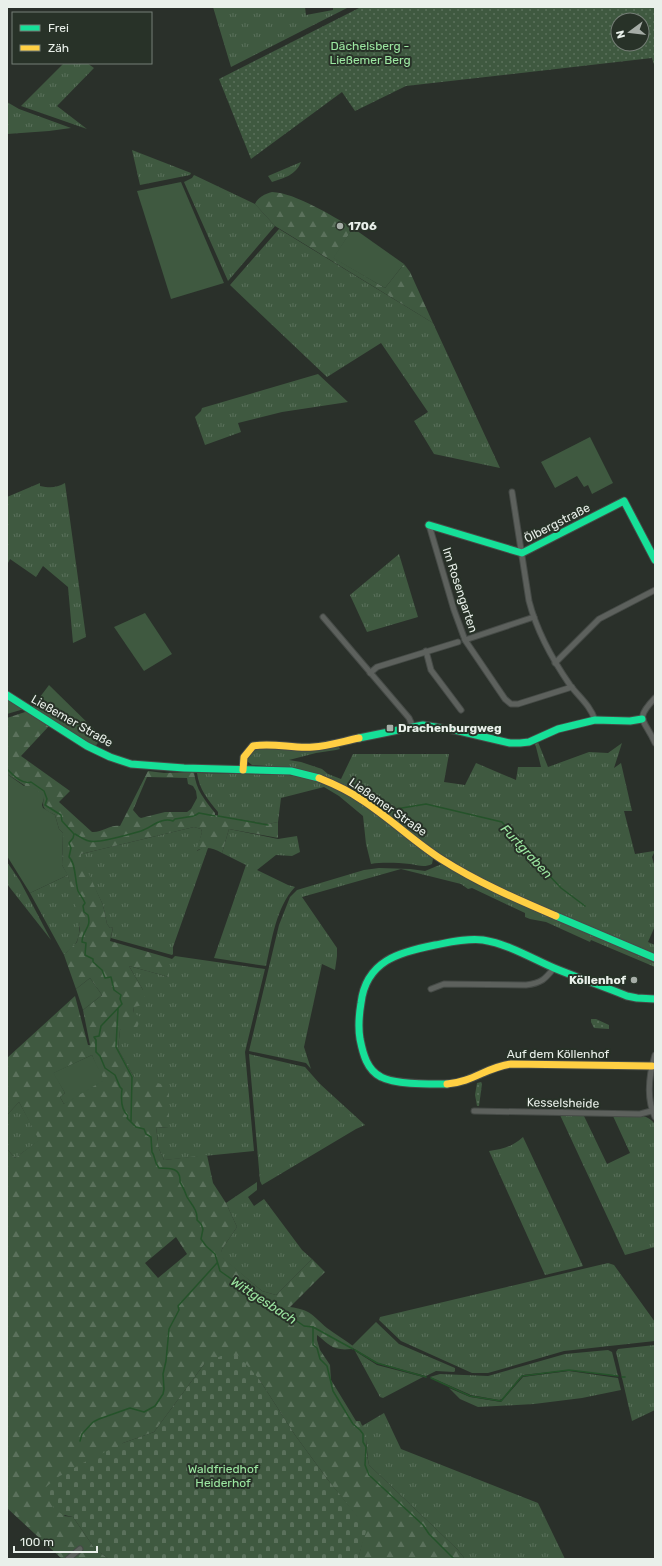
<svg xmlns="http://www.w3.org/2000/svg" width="662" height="1566" font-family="Rubik,sans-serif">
  <defs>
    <pattern id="grass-tufts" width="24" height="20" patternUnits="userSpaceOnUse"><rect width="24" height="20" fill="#3f5940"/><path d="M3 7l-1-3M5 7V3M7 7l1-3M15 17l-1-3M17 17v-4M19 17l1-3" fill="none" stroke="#5b715c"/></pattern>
    <pattern id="forest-firs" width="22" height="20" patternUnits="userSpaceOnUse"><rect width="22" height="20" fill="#3f5940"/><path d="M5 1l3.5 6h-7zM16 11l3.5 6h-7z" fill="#5b715c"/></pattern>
    <pattern id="cemetery-stones" width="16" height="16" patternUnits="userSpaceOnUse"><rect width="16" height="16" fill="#3f5940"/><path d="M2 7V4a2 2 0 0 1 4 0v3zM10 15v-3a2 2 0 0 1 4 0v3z" fill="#5b715c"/></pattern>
    <pattern id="park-dots" width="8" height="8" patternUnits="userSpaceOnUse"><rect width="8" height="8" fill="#3f5940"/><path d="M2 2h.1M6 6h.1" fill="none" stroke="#5b715c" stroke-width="1.8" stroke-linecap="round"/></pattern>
  </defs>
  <rect width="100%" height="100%" fill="#2a302a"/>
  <g fill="url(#grass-tufts)">
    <polygon points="213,7 305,7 306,15 333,10 333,7 349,7 231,67"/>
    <polygon points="64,63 87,63 94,68 57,106 87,129 21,106"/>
    <polygon points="7,102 19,109 71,128 49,131 7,134"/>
    <polygon points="132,150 191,173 190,175 140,185"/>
    <path d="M301,162C296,175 284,178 272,182L268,176Z"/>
    <polygon points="194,175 255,204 275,226 228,281 184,182 192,178"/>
    <polygon points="279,229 433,323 500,468 434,454 414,421 428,412 381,343 327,377 230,285"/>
    <polygon points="318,374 348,402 282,412 238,423 241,432 205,445 195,417 201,411 202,408"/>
    <path d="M40,483V486C50,488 56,488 65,483L86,637L73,643L68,587L43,566L36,577L10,559L7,565V497Z"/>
    <polygon points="399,554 418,617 367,632 350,595"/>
    <path d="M538,742L548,767L589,752L608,753L622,743L614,768L621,763L632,811H624L635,854L654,851V853L652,857L655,868V926L648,942L655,945V954L535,904L478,877L436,851L345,786C315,771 285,767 252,765L247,761C251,738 294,749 311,750C320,750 330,748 339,747L340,749L336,750L316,753L289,760L301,762L322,769L328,774L341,779L353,754H449L444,782L465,785L476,763L516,780L518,767H541L535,743Z"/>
    <path d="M197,773L289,775L311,779L343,792L358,801L431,855L433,859L432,864C424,868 418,865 410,864C398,863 383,862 371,864L366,844L363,816L339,796L324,787L281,798L278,822L268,824L218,816V812C208,800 199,789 197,773Z"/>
    <polygon points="194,827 201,829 202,832 197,851 204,847 208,848 173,947 173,954 172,955 111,938 113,927 110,928 107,924 103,905 80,857 81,854"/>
    <path d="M229,829L278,839L297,836L300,852L292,856L276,855L257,870L288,885L295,887C276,907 272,940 266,966L214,958L246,865L222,853Z"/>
    <polygon points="7,862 20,881 51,940 7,884"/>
    <polygon points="442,864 476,884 655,963 655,967 591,940 590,942 546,922 530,919 525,917 525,913 472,888 468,889 461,884 401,869 302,897 337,948 337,956 335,970 322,964 304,1047 311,1069 306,1063 249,1051 279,925 290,897 297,890 364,870 379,868 410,869 425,871"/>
    <path d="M68,875C73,895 85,921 77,941C75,946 68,951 64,955L30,893Z"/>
    <polygon points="175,956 265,969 245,1052 254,1151 164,1160 159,1149 156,1127 169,1128 134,1077 118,1049 120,1030 133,1013 134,1007 143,990 129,966 169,977 169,958 172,959"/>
    <polygon points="249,1054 305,1067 320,1084 365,1125 356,1129 262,1185 260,1181"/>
    <polygon points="19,1102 40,1140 15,1158 7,1149 7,1115"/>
    <path d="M560,1115L584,1116L607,1164L630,1153L613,1116C626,1116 649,1111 655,1125V1247L625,1255Z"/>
    <path d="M523,1137L531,1154L583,1266L545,1275L489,1151C503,1149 512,1147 523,1137Z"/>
    <polygon points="257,1182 257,1190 248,1197 254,1206 264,1199 302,1250 312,1259 276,1295 262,1291 220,1256 222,1249 237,1227 226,1203"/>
    <polygon points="608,1263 614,1265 655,1322 655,1341 564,1351 488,1373 472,1373 401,1341 379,1320 380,1317"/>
    <polygon points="376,1322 399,1344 455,1368 455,1371 454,1372 436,1371 426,1376 378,1363 351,1347"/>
    <polygon points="655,1345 655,1410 632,1421 616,1352 618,1349"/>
    <polygon points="608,1350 612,1352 618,1376 569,1370 522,1375 502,1399 499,1400 471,1395 430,1377 440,1374 488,1376 565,1354"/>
    <polygon points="355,1351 377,1365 423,1377 383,1398 380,1397"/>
    <polygon points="569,1371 618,1378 621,1390 582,1398 534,1404 478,1407 460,1399 449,1388 470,1397 501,1402 523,1377"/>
    <path d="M384,1413L401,1449L538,1503L565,1559H465L457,1549L369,1465C366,1451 368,1438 362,1426Z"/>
  </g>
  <g fill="url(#forest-firs)" fill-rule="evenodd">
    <path d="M272,192C296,193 332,216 353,228L334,258L385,288L404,264L410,272L433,323L275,226L255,204C258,197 265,194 272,192Z"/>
    <path d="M28,711L49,726L21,756L70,791L59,802L92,832C102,833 110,824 120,826L148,771L164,773L194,772C196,790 204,799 215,813V815L268,824L278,822V838L229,829L222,853C212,848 206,846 196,851L202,832L201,829L194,827L81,854V857L103,905L107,924L110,928L113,927L110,941L169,958V977L129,966L143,990L147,1004L134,1007L133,1013L141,1017L137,1028L122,1029L120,1030L118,1049L134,1077L169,1086V1128L156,1127L159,1149L164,1160L207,1155L213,1183L226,1203L237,1227L222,1249L221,1256L262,1291L276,1295L312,1259L325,1272L290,1307C311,1310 312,1315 327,1328C335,1334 345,1340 353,1346L351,1349C333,1351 330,1345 317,1335V1340L320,1350L330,1365L331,1380L356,1421H360L366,1434L367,1455L369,1465L457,1549L465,1559H358L366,1528L328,1480L295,1435L259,1379L205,1363L154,1432L123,1443L64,1516L73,1517L95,1549L109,1559H62L7,1508V1149L15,1158L39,1140L19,1102L7,1115V1058L75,996L88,1045H90L83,1010L102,995L90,978L76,989L64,955L77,942L80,929L78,914L68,876L62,865L63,833L59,829L55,815C46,810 41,810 44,798L7,774V718ZM147,777L187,778L188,784L193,786L196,791L197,798L191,809L187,812H165L141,818L139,817L133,810ZM92,1055L98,1070L64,1104L60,1097L65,1093L54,1073ZM176,1237L187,1254L158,1278L145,1263Z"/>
  </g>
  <path fill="url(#cemetery-stones)" d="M238,1355L259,1379L295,1435L328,1480L367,1528L358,1559H109L95,1549L73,1517C54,1514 49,1504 46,1487L58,1477L83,1463L123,1443L154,1432L205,1363L221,1356Z"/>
  <g fill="url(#park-dots)" fill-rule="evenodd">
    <path d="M361,7H655V68L652,58L406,86L355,111L342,92L251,159L219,79ZM618,20H642V44H618Z"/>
    <polygon points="591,1019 596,1019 609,1025 609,1029 594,1028 591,1022"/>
    <polygon points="481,1082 482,1084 479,1106 477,1106 475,1095 477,1083"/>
  </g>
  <g fill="#3f5940">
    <polygon points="181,182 224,283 171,299 137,191"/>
    <polygon points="353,228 404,264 385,288 333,258"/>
    <polygon points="590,437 613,483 592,494 588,485 584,487 577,476 555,488 541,462"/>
    <polygon points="145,613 172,654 144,671 114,627"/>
    <polygon points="49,685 102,737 95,747 31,709"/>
    <polygon points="7,698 24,709 7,714"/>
    <polygon points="7,774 24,786 31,786 42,794 44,798 42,805 43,808 55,815 59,829 63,833 62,865 68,875 30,893 7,856"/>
    <polygon points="90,978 102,995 83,1010 76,989"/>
    <polygon points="92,1055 104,1080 64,1104 60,1097 65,1093 53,1073"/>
  </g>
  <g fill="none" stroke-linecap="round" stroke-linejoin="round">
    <g stroke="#25532a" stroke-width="1.5">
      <path d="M7,769C13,775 22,785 31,782L44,791L47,799L45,805L61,815L62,821L74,834L73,838L69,843L71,848L69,857C76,863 75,882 78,891C80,895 83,898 85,903L83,906L84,912L88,915C92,928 82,930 82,942L86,943L85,955L93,959V962L102,970L105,978L111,977L114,990L121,995L120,999L122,1004L101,1026L99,1036L94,1037L96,1040V1052L100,1056L105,1068L115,1075L120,1087L122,1089C121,1097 121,1110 128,1116L127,1118L136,1127L144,1129L146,1134L151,1137L152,1152C156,1157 153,1161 159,1168C171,1168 181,1168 180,1182C183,1187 185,1191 187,1197C191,1204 198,1210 197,1220L201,1224L203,1229L201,1239L206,1246L215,1254L220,1271L271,1307L281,1310L304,1326L313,1327V1345L317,1348L320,1359L327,1366L333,1391L353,1424L360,1430L363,1434V1442L366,1447L365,1465L369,1475L423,1525L429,1534L454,1559"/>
      <polyline points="390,810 426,804 502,822 527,852 561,888 585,906"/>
      <polyline points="218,816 268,825"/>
      <path d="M75,834C79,836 84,840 89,841C99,844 130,834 141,831C152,827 161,817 173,821L175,819L194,816L199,813L215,816"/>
      <polyline points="118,1009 116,1047 132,1077 131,1121"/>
      <polyline points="313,1327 353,1349"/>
      <polyline points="355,1350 377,1363 426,1377"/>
      <polyline points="622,1377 625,1377"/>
      <polyline points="431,1378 470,1396 501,1401 522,1376 569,1370 618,1376"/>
      <polyline points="80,1441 82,1434 93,1422 99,1419 130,1408 144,1412 155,1406 163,1394 164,1389 163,1374 166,1361 169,1329 179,1310 178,1306 217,1263"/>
    </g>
    <g stroke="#464b47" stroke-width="7">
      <g id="street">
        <path d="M512,492L529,601C537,632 552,659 570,685C579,697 590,705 595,720"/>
        <polyline points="429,525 454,610 465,640 505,699 511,704 518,704 572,687"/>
        <polyline points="323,617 409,718 413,727"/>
        <polyline points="465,640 534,617"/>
        <polyline points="426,651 431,670 461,710"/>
        <polyline points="555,663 599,619 655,590"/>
        <polyline points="370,673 377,667 458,642"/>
        <path d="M655,698C633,721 645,719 655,743"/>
        <path d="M431,989L444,984L526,985C542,983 545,979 554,968"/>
        <path d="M655,1055C649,1075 646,1098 655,1117"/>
        <polyline points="474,1111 640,1114 655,1110"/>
        <polyline points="68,1559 80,1549"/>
      </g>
    </g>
    <g stroke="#464b47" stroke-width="9">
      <g id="fast">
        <polyline points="429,525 522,553 624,501 655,560"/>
        <polyline points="7,695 87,746 110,757 131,764 184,768 291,771 319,778"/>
        <polyline points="359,738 423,725 459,731 510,743 520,743 529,742 558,729 595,720 630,721 642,719"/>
        <polyline points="556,916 655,958"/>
        <path d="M447,1084C431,1084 396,1085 381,1077C367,1070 363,1054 360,1039C358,1027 359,1015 361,1003C366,961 399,952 435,945C451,942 468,938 483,940C508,944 531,958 554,968C578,978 603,986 627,996L637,998L655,999"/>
      </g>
    </g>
    <g stroke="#464b47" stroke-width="9">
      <g id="slow">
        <path d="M243,770L244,757L253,746C273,742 293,749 313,747C328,746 344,741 359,738"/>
        <path d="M319,778C334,784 349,791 362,800C390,818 413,841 441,859C477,882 516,899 556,916"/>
        <path d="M447,1084C473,1082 487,1067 511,1064L652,1066"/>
      </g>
    </g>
    <use href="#street" stroke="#5d615d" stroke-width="5"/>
    <use href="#fast" stroke="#16e098" stroke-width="7"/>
    <use href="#slow" stroke="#ffcf43" stroke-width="7"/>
  </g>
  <g fill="#a6ada7" stroke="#283228" stroke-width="1.5">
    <circle cx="340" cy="226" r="4"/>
    <rect x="386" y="724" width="8" height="8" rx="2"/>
    <circle cx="634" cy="980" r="4"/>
  </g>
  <g text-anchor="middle" stroke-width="4" stroke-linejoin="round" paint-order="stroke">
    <g font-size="12" fill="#9ce7a1" stroke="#283228">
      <text x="370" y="50">Dächelsberg -<tspan x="370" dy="14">Ließemer Berg</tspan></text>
      <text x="223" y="1473">Waldfriedhof<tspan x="223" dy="14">Heiderhof</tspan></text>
    </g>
    <g font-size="12" font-weight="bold" fill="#e9f0ea" stroke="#283228" text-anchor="start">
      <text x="348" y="230">1706</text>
      <text x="398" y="732">Drachenburgweg</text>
      <text x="626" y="984" text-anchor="end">Köllenhof</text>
    </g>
    <g font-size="12" fill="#e9f0ea" stroke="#283228">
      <text transform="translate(557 523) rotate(-27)" y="4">Ölbergstraße</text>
      <text transform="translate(460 590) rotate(72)" y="4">Im Rosengarten</text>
      <text transform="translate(72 721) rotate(30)" y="4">Ließemer Straße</text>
      <text transform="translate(388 807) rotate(35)" y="4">Ließemer Straße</text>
      <text x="558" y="1058">Auf dem Köllenhof</text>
      <text transform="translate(563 1103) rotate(1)" y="4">Kesselsheide</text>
    </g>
    <g font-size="13" font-style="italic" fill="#9ce7a1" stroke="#283228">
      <text transform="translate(527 851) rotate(47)" y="5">Furtgraben</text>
      <text transform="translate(264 1300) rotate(33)" y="5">Wittgesbach</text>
    </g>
  </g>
  <rect width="662" height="1566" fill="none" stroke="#e9f0ea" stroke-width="16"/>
  <rect x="12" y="12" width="140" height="52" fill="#283228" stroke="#757e76"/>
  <rect x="20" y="25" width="20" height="6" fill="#16e098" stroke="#757e76"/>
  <text x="48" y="32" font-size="12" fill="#e9f0ea">Frei</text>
  <rect x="20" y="45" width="20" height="6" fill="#ffcf43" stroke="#757e76"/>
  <text x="48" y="52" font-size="12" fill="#e9f0ea">Zäh</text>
  <g transform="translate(630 32) rotate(255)"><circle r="19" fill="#283228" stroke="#757e76"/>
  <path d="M0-3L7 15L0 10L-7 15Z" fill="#a6ada7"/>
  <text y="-6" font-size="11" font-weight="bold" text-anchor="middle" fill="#e9f0ea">N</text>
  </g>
  <path d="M14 1546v6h83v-6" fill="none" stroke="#e9f0ea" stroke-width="2"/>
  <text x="20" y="1546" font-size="12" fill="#e9f0ea" stroke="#283228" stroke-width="3" paint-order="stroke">100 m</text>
</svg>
